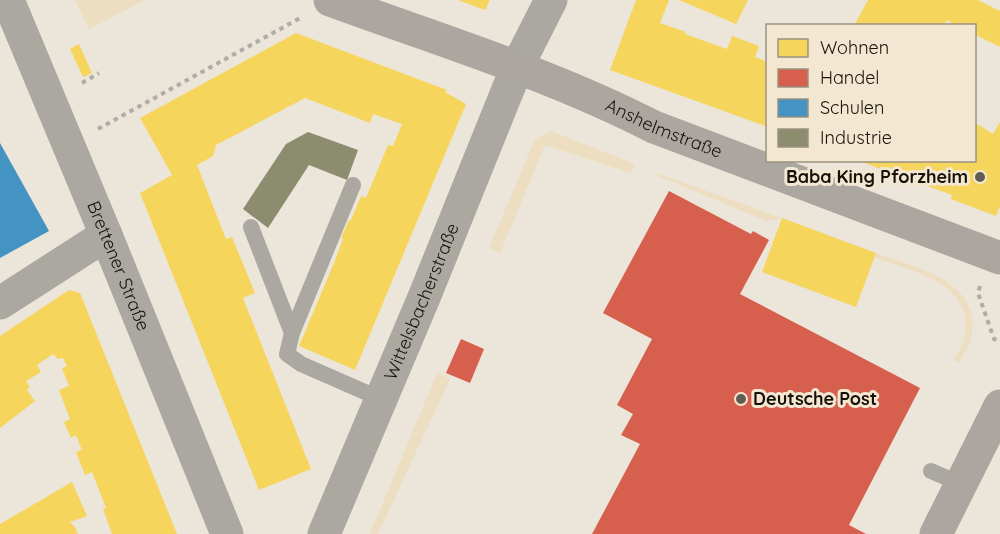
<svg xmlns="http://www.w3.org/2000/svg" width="1000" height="534" font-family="Quicksand,sans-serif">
  <rect width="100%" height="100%" fill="#ece5d9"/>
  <g fill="#eddec1">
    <polygon points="75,0 145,0 89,29"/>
    <polygon points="551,131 635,164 631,173 545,145 500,253 489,248 535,139"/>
    <polygon points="657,173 782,218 766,221 656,175"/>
    <path d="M876,253C914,267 984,281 971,337C969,346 963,355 959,363L954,360C958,352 964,343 965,334C973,282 911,271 874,257Z"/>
    <polygon points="437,373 450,379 378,534 370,534"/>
  </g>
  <g fill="#f6d55c">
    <polygon points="458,0 490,0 485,10"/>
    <polygon points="636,0 669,0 660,23 686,32 685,34 727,49 732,36 759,46 755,57 768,62 768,127 610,70"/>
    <polygon points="679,0 748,0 736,24"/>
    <polygon points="868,0 978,0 1000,11 1000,47 974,34 974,26 957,26 947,20 944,26 854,26"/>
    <polygon points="296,33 447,90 445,92 466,104 355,370 299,346 334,263 343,239 341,238 349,220 351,220 361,196 366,198 388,145 393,146 402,124 373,114 370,123 305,98 216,145 213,156 197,165 226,239 232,237 255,293 243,298 311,469 259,490 140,193 172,175 140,118"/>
    <polygon points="79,44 92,73 83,77 70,49"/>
    <polygon points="974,122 993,134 1000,122 1000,206 996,216 951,199 952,195 859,161 974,160"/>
    <polygon points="782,218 876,253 856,307 762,272"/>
    <polygon points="69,290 80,293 177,534 112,534 103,509 106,508 92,472 85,475 76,452 82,450 76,435 71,438 64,422 70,419 59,390 69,386 62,368 67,366 63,358 58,359 53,354 37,365 41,372 26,381 30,387 27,390 35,401 0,428 0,336"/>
    <polygon points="72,482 87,516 70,522 75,527 78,534 0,534 0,524"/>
  </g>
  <g fill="#d6604d">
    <polygon points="669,191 751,234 753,231 769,240 740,294 920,388 849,525 866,534 592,534 640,444 621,435 633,414 617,405 652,339 603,313"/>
    <polygon points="461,339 484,349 470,383 446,373"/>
  </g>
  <polygon fill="#4393c3" points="0,143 49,231 0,258"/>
  <polygon fill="#8c8c6e" points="308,132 358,150 347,180 309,165 268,228 243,209 286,144"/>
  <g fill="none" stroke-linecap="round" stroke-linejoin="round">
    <g stroke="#b0aca6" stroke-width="4" stroke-dasharray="4.5 4.5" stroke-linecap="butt">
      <polyline points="82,83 99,73"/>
      <polyline points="98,129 302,17"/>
      <polyline points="980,286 978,293 994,339 1000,342"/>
    </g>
    <g stroke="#aba8a2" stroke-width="16">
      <polyline points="251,227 292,333 287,354 301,364 381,399"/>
      <polyline points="292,333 353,185"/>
      <polyline points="931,471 961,484"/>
    </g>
    <g stroke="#aba8a2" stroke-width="33">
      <path id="s1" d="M8,0L106,235L227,534"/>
      <polyline points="0,303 106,235"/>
      <path id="s2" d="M324,534L425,295L517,67L551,0"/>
    </g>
    <g stroke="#aba69f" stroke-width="33">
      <path id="s3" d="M330,0C439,40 551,74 654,127L1000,258"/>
      <polyline points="936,534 1000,406"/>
    </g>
  </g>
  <g fill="#615c52" stroke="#f4e7d1" stroke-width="2">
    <circle cx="980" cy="177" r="6"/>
    <circle cx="741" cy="399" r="6"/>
  </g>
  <g text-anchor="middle" stroke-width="6" stroke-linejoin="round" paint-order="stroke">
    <g font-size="18" fill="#16120a" stroke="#f4e7d1">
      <text dy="6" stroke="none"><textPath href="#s3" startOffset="358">Anshelmstraße</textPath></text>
      <text dy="6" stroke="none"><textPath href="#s1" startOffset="288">Brettener Straße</textPath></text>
      <text dy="6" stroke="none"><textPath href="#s2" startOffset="252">Wittelsbacherstraße</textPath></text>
    </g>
    <g font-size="18" font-weight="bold" fill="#16120a" stroke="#f4e7d1" text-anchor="end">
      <text x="968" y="183">Baba King Pforzheim</text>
      <text x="753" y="405" text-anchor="start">Deutsche Post</text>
    </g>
  </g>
  <rect x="766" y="24" width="210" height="138" fill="#f4e7d1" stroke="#9b9281" stroke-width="1.5"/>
  <rect x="778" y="39" width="30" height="18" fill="#f6d55c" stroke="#9b9281" stroke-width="1.5"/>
  <text x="820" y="54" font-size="18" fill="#16120a">Wohnen</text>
  <rect x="778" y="69" width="30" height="18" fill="#d6604d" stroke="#9b9281" stroke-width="1.5"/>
  <text x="820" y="84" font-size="18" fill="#16120a">Handel</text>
  <rect x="778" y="99" width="30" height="18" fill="#4393c3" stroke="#9b9281" stroke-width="1.5"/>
  <text x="820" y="114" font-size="18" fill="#16120a">Schulen</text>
  <rect x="778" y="129" width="30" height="18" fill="#8c8c6e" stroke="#9b9281" stroke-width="1.5"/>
  <text x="820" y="144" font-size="18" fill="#16120a">Industrie</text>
</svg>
